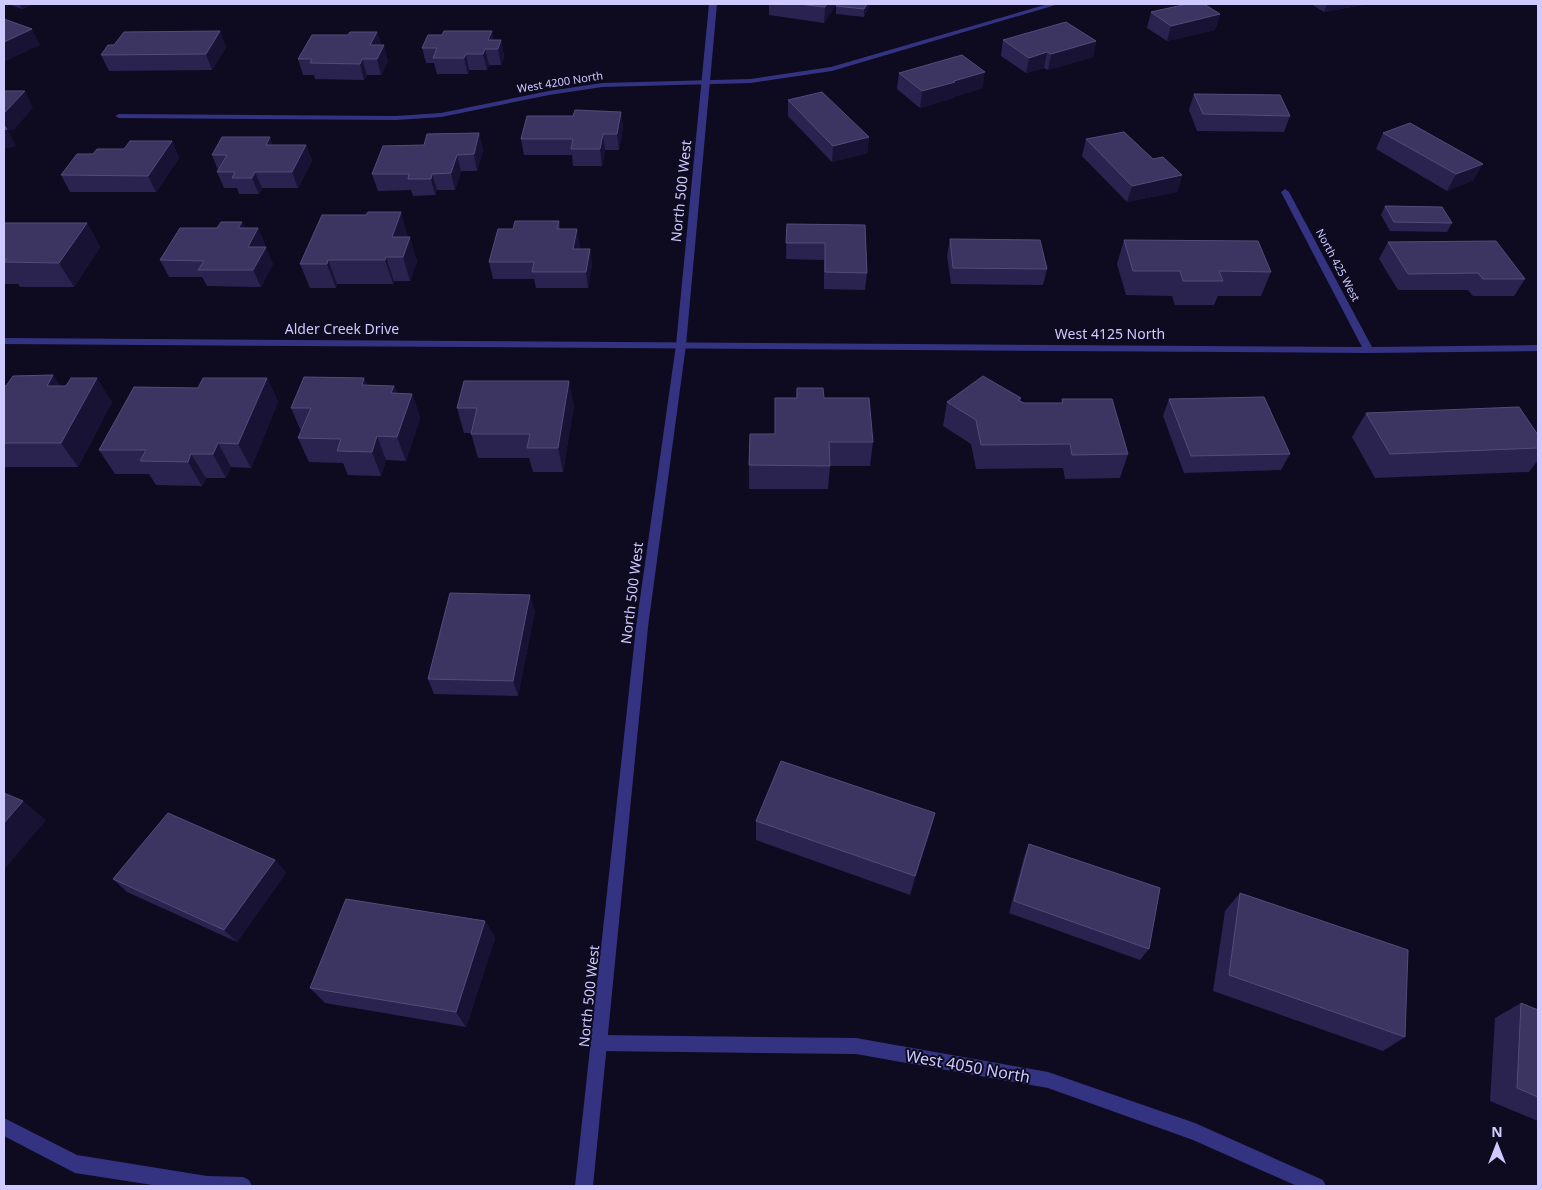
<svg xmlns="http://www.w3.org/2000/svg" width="1542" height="1190" font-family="'Noto Sans',sans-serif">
  <rect width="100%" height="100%" fill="#0e0b20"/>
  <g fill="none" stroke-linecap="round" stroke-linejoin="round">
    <g fill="#343382" fill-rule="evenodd">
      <polygon points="1048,4 1059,4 832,71 751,83 602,87 549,95 441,117 396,120 119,118 115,116 119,114 396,116 441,113 549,91 602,83 751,79 831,67"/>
      <polygon points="1285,189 1289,192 1372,347 1538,345 1538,351 1369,353 4,344 4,338 1362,347 1281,192"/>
      <polygon points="599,1035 856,1038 1048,1072 1195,1123 1323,1180 1326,1186 1297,1186 1193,1140 1048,1088 856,1054 599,1051 593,1049 591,1043 593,1037"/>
      <polygon points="4,1118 77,1155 207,1176 243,1177 249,1180 252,1186 159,1186 75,1173 4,1136"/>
    </g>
    <polygon fill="#343382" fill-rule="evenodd" points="709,4 717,4 686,345 648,627 593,1186 575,1186 636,627 676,345"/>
  </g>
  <g fill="#2a234f">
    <polygon points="8,4 33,4 22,9"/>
    <polygon points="769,4 836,4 824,23 769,15"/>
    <polygon points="837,4 870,4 864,17 836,14 836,6"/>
    <polygon points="1311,4 1368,4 1324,12"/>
    <polygon points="1151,12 1220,14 1215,30 1167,41 1147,28"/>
    <polygon points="220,31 226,47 212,70 109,71 101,55 114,45"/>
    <polygon points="492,31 493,40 501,40 504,56 501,65 489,65 487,70 469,70 468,74 437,74 434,63 426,63 422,48 442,35"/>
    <polygon points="377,32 381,45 388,61 381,75 367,75 364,80 315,79 314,75 303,75 298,59 348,35"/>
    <polygon points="1003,40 1096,41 1093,57 1048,70 1044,68 1026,73 1001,56"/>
    <polygon points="899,73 983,88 953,97 953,98 920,108 897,89"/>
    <polygon points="1194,94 1290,116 1284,132 1197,131 1189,110"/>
    <polygon points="788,100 869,137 867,153 832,162 788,116"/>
    <polygon points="621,112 623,128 619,150 605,150 602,166 573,166 572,155 524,155 521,139 573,116"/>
    <polygon points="479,133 483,150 477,171 461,171 455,190 437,190 435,195 413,196 411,190 378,191 372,174 424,145"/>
    <polygon points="1383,133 1474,180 1447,191 1376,149"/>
    <polygon points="270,137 272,145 306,145 312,161 298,188 262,188 259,194 239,194 237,188 224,188 217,172 218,170 212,155"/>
    <polygon points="1086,139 1153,159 1182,175 1177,192 1127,202 1082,156"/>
    <polygon points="172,141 179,158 156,192 70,192 61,175 93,154"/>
    <polygon points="1385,206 1452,223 1447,232 1390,231 1381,215"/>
    <polygon points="559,221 560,229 580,245 579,249 590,249 592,265 588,288 536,288 534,279 493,279 489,262 513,229"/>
    <polygon points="4,223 87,223 100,247 74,287 20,287 18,284 4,284"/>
    <polygon points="787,224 865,225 867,273 865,290 824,289 824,260 786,259"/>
    <polygon points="244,228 258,228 265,245 264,247 273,264 261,287 207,286 202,277 169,277 160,260"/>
    <polygon points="408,236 417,261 410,281 394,281 393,284 337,284 336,288 310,288 300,264"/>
    <polygon points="950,239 1047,269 1043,285 951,284 947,256"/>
    <polygon points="1124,240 1271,272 1261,296 1218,296 1214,305 1175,305 1172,296 1126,295 1117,264"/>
    <polygon points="1388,242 1525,279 1514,296 1473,296 1468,290 1398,290 1379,259"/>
    <polygon points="53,375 60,386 112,402 78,467 4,467 4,386"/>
    <polygon points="267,378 278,402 251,468 231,467 226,478 206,478 202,486 156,485 149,474 115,474 99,450 198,388"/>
    <polygon points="364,378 367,385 394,386 397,393 412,394 420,418 406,461 386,460 381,476 348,475 343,463 309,462 298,438 301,431 291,408"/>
    <polygon points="797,388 824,398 873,442 870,466 830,466 828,489 749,489 749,465 775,434 796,398"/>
    <polygon points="1021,398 1020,401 1024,403 1061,403 1062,399 1128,454 1120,478 1065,479 1063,468 976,469 971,444 943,426 947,402"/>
    <polygon points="1169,399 1290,454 1281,470 1184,473 1163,416"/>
    <polygon points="574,405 563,472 533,472 529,458 478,458 471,433 464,433 457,408"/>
    <polygon points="1366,413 1538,435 1538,460 1529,472 1375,478 1352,437"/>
    <polygon points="535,610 518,696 434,694 428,679"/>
    <polygon points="935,813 930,832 910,895 756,840 756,821"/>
    <polygon points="1029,844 1149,949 1140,960 1009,913 1024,857"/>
    <polygon points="275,860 286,873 237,942 127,892 113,879"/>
    <polygon points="1240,893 1405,1037 1383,1051 1213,991 1225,911"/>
    <polygon points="485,921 495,938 466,1027 325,1003 310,988"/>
    <polygon points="1521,1003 1538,1010 1538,1121 1490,1101 1495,1018"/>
  </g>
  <g fill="#181234">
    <polygon points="19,4 33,4 22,9"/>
    <polygon points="827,4 836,4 824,23 825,7"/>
    <polygon points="867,4 870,4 864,17 864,9"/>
    <polygon points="1327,4 1368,4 1324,12"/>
    <polygon points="1220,14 1215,30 1167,41 1171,26"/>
    <polygon points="32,29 40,45 4,62 4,42"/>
    <polygon points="220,31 226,47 212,70 206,54"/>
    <polygon points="492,31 495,47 488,40"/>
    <polygon points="377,32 382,47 370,45"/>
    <polygon points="501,40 504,56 501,65 498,49"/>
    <polygon points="1096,41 1093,57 1048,70 1051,54"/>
    <polygon points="384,45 388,61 381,75 377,59"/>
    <polygon points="485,49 489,65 487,70 483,54"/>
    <polygon points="1047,52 1044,68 1026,73 1029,58"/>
    <polygon points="466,54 469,70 468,74 464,58"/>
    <polygon points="362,59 367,75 364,80 360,64"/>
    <polygon points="985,72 983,88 953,97 953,98 920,108 922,91"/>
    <polygon points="25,91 33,108 14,130 8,131 16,146 4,149 4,113"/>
    <polygon points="621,112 623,128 619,150 617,134"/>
    <polygon points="479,133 483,150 477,171 474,154"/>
    <polygon points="603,134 605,150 602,166 600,149"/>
    <polygon points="270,137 276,154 266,145"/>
    <polygon points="869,137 867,153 832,162 833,146"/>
    <polygon points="172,141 179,158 156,192 148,176"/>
    <polygon points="306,145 312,161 298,188 292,172"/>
    <polygon points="457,155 461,171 455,190 451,173"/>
    <polygon points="1483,164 1474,180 1447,191 1456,174"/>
    <polygon points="255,172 262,188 259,194 252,178"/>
    <polygon points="432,174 437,190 435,195 431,179"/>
    <polygon points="1182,175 1177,192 1127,202 1132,186"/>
    <polygon points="401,212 408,236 401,257 392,237"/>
    <polygon points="242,222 249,238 238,228"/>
    <polygon points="87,223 100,247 74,287 59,263"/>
    <polygon points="258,228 265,245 256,264 248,247"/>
    <polygon points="577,229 580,245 576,265 573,249"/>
    <polygon points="410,237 417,261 410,281 403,257"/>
    <polygon points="266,247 273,264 261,287 253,270"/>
    <polygon points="590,249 592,265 588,288 586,272"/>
    <polygon points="386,257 394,281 393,284 385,260"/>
    <polygon points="328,260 337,284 336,288 327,264"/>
    <polygon points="53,375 69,399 47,386"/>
    <polygon points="97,378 112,402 78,467 61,443"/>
    <polygon points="267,378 278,402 251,468 238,444"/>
    <polygon points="364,378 374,402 362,385"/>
    <polygon points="569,381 574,405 563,472 558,448"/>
    <polygon points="394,386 403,410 391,393"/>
    <polygon points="412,394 420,418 406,461 397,437"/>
    <polygon points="377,436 386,460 381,476 372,452"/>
    <polygon points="218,443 231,467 226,478 213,454"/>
    <polygon points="191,454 206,478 202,486 188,462"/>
    <polygon points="530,595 535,610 518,696 513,681"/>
    <polygon points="23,801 46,820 4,870 4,823"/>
    <polygon points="935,813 930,832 910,895 915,876"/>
    <polygon points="275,860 286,873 237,942 224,930"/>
    <polygon points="485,921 495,938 466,1027 456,1012"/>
  </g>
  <g fill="#3c3562" stroke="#534c7b">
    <polygon points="798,4 827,4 825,7"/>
    <polygon points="837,4 867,4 864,9 836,6"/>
    <polygon points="1187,4 1204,4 1220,14 1171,26 1151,12"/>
    <polygon points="4,19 32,29 4,42"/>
    <polygon points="1066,22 1096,41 1051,54 1047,52 1029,58 1003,40"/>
    <polygon points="220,31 206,54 101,55 108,45 114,45 124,32"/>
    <polygon points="444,31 492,31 488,40 501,40 498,49 485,49 483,54 466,54 464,58 433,58 437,48 422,48 428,35 442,35"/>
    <polygon points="350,32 377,32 370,45 384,45 377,59 362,59 360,64 310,63 312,59 298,59 312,35 348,35"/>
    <polygon points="962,55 985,72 954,81 955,82 922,91 899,73"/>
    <polygon points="4,91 25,91 4,113"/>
    <polygon points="822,92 869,137 833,146 788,100"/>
    <polygon points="1194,94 1280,95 1290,116 1203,114"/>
    <polygon points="575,110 621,112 617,134 603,134 600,149 571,149 573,139 521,139 527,116 573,116"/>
    <polygon points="1410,123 1483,164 1456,174 1383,133"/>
    <polygon points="4,125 7,129 4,130"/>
    <polygon points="1124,132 1153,159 1163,157 1182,175 1132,186 1086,139"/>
    <polygon points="479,133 474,154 457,155 451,173 432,174 431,179 408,179 409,174 372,174 383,146 424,145 427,134"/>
    <polygon points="222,137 270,137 266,145 306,145 292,172 255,172 252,178 232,178 235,172 217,172 227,155 212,155"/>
    <polygon points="130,141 172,141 148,176 61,175 77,154 93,154 97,149 124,149"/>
    <polygon points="1385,206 1442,207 1452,223 1394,222"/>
    <polygon points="368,212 401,212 392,237 410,237 403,257 386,257 385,260 328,260 327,264 300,264 322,215 366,215"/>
    <polygon points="515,221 559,221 557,229 577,229 573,249 590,249 586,272 532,272 534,262 489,262 498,229 513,229"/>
    <polygon points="221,222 242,222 238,228 258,228 248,247 266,247 253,270 198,270 204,261 160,260 180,228 217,228"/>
    <polygon points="4,223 87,223 59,263 4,262 7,259 4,259"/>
    <polygon points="787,224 865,225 867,273 825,272 825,243 786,243"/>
    <polygon points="950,239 1040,240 1047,269 953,268"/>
    <polygon points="1124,240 1258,241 1271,272 1219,271 1223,281 1183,281 1180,271 1133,271"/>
    <polygon points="1496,241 1525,279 1483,279 1478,273 1408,274 1388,242"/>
    <polygon points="53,375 47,386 66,386 71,378 97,378 61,443 4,443 4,386 6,386 13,376"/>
    <polygon points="983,376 1021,398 1018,400 1024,403 1063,403 1062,399 1112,399 1128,454 1072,455 1070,444 981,445 976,420 947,402"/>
    <polygon points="304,377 364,378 362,385 394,386 391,393 412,394 397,437 377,436 372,452 337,451 341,439 298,438 311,408 291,408"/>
    <polygon points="203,378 267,378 238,444 218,443 213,454 191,454 188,462 140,461 146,450 99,450 134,387 198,388"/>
    <polygon points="464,381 569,381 558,448 527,448 530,434 471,434 477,408 457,408"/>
    <polygon points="797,388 823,388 824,398 869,398 873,442 829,442 830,466 749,465 750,434 775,434 775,398 797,398"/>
    <polygon points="1264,397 1290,454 1191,456 1169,399"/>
    <polygon points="1519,407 1538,435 1538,448 1390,454 1366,413"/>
    <polygon points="450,593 530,595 513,681 428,679"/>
    <polygon points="781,761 935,813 915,876 756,821"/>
    <polygon points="4,793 23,801 4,823"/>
    <polygon points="168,813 275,860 224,930 113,879"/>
    <polygon points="1029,844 1160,888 1149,949 1014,901"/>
    <polygon points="1240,893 1408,950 1405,1037 1229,975"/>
    <polygon points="346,899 485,921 456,1012 310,988"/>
    <polygon points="1521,1003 1538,1010 1538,1097 1517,1088"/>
  </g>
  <g text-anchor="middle" stroke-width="4" stroke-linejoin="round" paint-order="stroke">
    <g font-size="11" fill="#cecaff" stroke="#0e0b20">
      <text transform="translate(560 82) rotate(-9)" y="4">West 4200 North</text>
      <text transform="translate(1338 265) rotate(62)" y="4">North 425 West</text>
    </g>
    <g font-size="14" fill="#cecaff" stroke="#0e0b20">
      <text transform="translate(681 191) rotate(-84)" y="5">North 500 West</text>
      <text x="342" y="334">Alder Creek Drive</text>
      <text x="1110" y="339">West 4125 North</text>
      <text transform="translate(632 593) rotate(-83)" y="5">North 500 West</text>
      <text transform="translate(589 996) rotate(-84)" y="5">North 500 West</text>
    </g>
    <g font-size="16" fill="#cecaff" stroke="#0e0b20">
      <text transform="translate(968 1066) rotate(10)" y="6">West 4050 North</text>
    </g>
  </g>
  <rect width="1542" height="1190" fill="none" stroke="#cecaff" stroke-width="10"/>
  <g transform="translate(1497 1145)" stroke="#0e0b20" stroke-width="4" paint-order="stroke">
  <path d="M0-4L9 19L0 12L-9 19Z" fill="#cecaff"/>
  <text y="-8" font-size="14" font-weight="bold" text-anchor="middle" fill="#cecaff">N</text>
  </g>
</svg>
